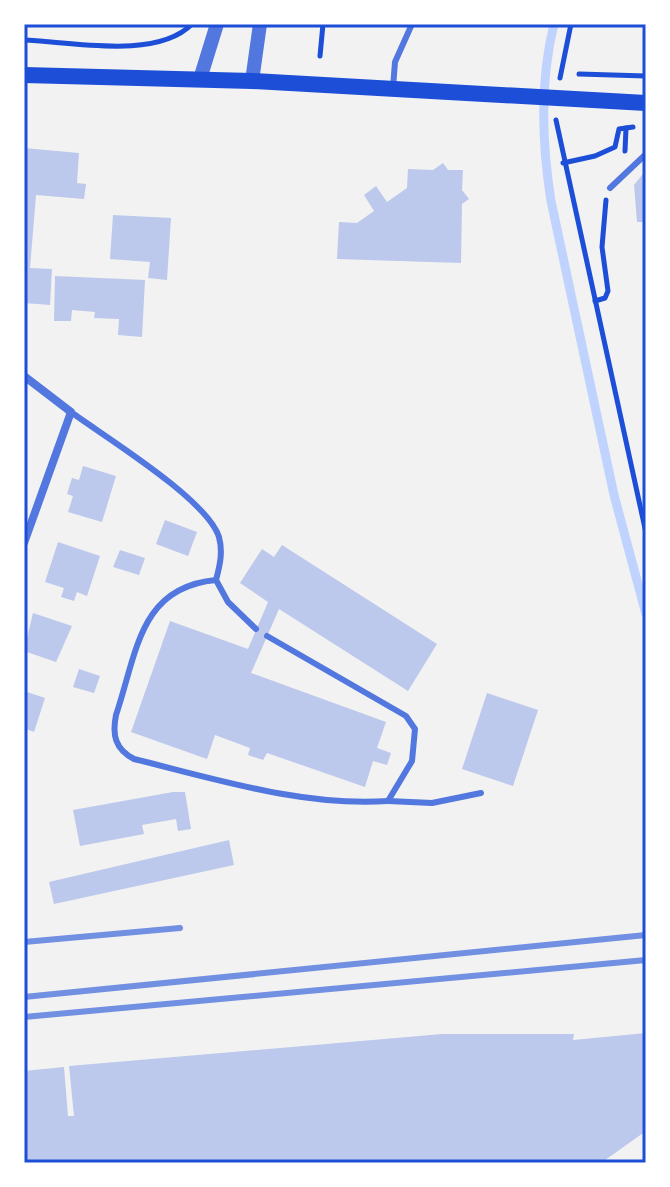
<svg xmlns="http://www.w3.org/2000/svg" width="670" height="1187" font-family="'Alegreya Sans',sans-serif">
  <rect width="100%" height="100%" fill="#f2f2f2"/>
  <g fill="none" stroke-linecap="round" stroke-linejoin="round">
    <path stroke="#bfd3fe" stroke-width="9" d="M554,24C540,80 542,144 551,201L614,495L646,614"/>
  </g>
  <g fill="#bdc9ec">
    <polygon points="24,148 79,153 77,183 86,184 84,199 36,195 30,268 52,269 50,305 24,303"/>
    <polygon points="443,163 448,170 463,170 462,190 469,199 462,204 461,263 337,259 339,222 357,223 374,211 364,195 376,186 387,202 407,188 408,169 433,170"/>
    <polygon points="646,170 646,222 637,222 634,185"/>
    <polygon points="113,215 171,218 167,280 148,278 150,262 110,259"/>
    <polygon points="55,276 145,280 142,337 118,335 119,319 94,318 95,312 72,310 71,321 54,321"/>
    <polygon points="83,466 116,476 102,522 68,512 73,496 67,494 72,478 79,480"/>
    <polygon points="165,520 197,532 188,556 156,544"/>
    <polygon points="58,542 100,556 87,596 77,592 74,601 61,597 64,588 45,582"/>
    <polygon points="282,545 437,644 408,691 279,609 251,673 386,722 377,748 391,753 387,765 373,761 365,787 267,753 263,760 248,755 250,748 215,735 207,759 131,732 170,621 248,649 268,602 240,583 262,549 274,557"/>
    <polygon points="120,550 145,558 139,575 113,567"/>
    <polygon points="33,613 72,626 56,662 24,651"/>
    <polygon points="79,669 100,676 94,693 73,687"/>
    <polygon points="24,691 45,698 34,732 24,728"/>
    <polygon points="487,693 538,710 513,786 462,769"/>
    <polygon points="173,792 185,792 191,829 178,831 176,819 142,825 144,834 80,846 73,810"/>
    <polygon points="229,840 234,865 54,904 49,882"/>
    <polygon points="646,1033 646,1131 601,1163 24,1163 24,1071 64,1067 68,1116 74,1116 69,1066 442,1034 574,1034 573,1040"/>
  </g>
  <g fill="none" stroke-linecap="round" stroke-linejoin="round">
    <g stroke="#1d4ed8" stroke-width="5">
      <path d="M24,40C71,42 157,60 192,24"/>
      <polyline points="320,56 323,24"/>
      <polyline points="579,74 646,76"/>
      <polyline points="560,78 571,24"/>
      <polyline points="556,120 646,533"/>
      <polyline points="625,151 626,128"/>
      <polyline points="563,163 595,156 615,147 619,129 633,127"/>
      <polyline points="595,301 605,298 608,291 602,247 606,200"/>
    </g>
    <g stroke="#5277de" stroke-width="6">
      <polyline points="393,88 395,62 412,24"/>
      <polyline points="610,188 646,154"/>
      <path d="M71,412C105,437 207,499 219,537C223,552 220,565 216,580L228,602L256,629"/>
      <path d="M216,580C139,587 137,653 116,715C112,735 115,749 134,759C215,779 304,807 388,801"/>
      <polyline points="267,636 406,716 415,729 412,761 388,801 432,803 481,793"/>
    </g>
    <polyline stroke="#5277de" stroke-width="8" points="24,376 71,412 24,543"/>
    <g stroke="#5277de" stroke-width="14">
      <polyline points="200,79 217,24"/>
      <polyline points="252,81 260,24"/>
    </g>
    <polyline stroke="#1d4ed8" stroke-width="16" points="24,75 252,81 646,103"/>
    <g stroke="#7290e2" stroke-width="6">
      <polyline points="24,942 180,928"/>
      <polyline points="24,997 646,935"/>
      <polyline points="24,1017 646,960"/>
    </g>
  </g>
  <rect width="670" height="1187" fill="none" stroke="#ffffff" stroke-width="52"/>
  <rect x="26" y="26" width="618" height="1135" fill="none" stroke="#1d4ed8" stroke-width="3"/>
</svg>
